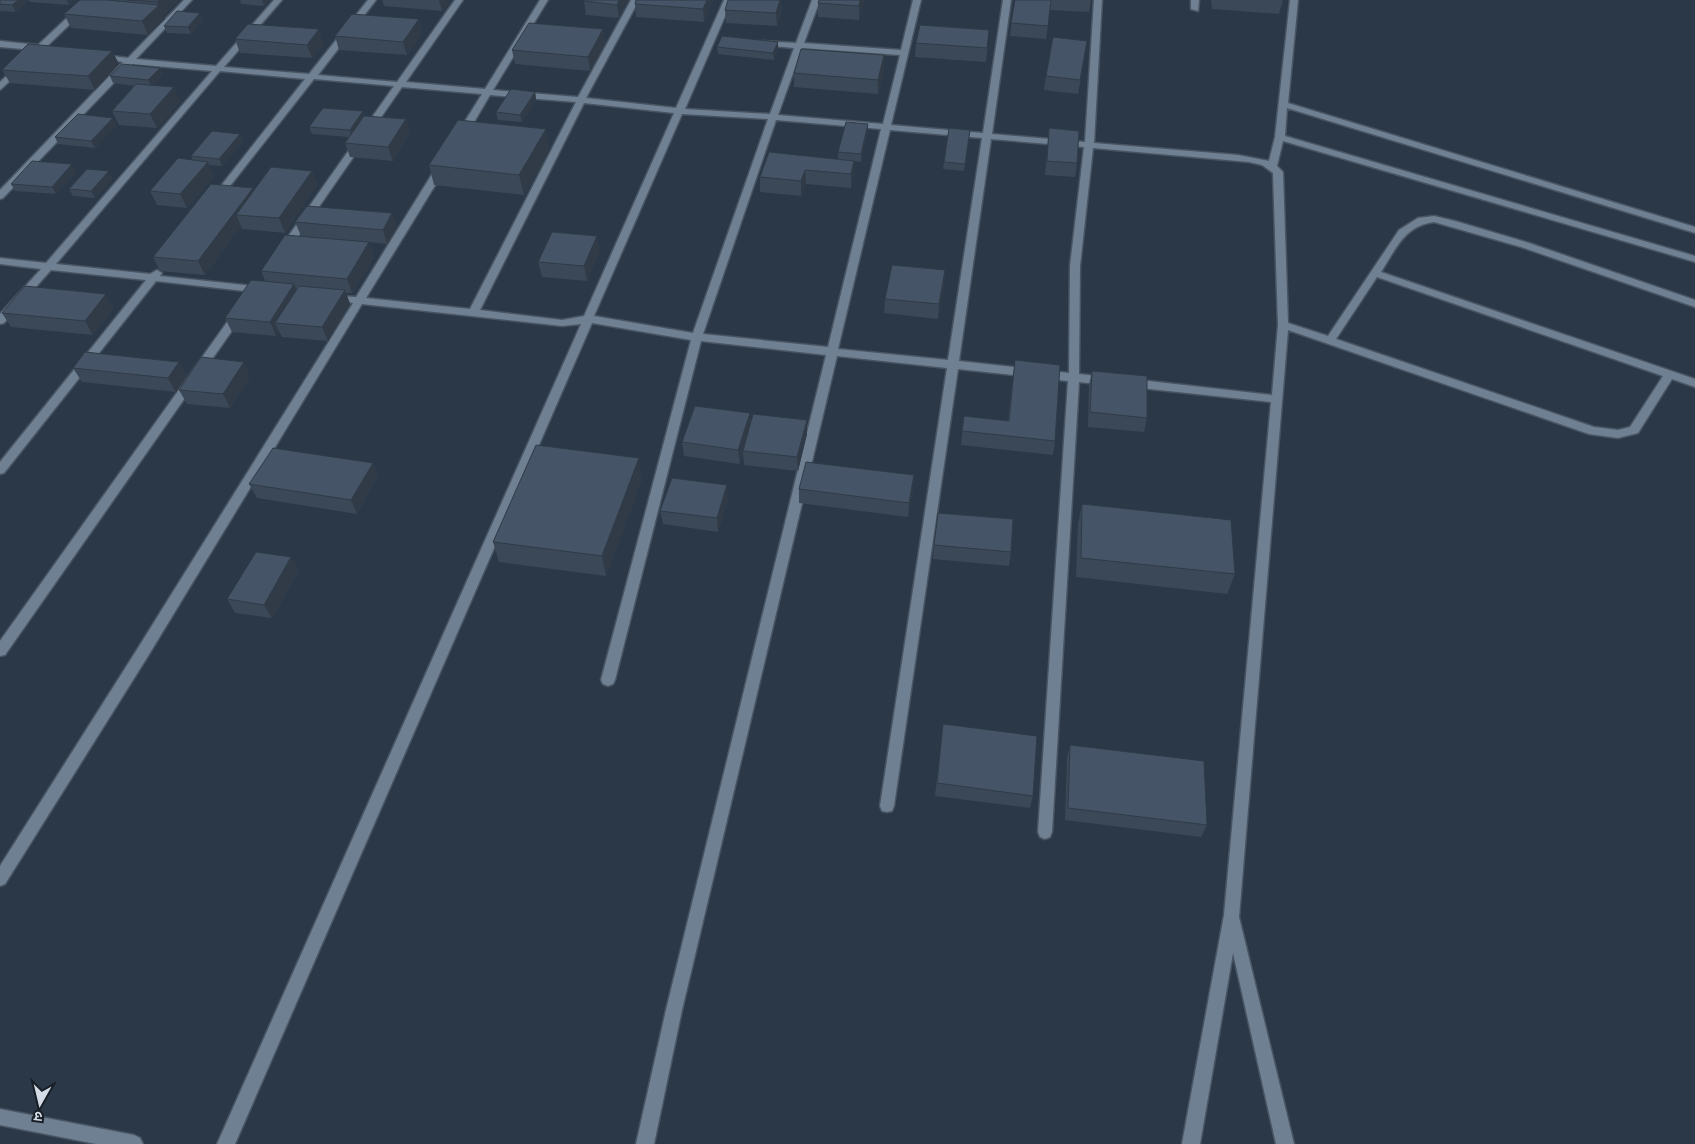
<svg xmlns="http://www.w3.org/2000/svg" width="1695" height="1144" font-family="'Varela Round','Noto Sans Devanagari',sans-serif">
  <rect width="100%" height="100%" fill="#2a3848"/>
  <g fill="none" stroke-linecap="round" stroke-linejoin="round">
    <g stroke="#485462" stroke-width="3">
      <g id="street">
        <polygon points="86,0 95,0 39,54 33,54 34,50 0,47 0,41 38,45"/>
        <path d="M184,0H192L136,59L216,66L274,0H282L224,67L309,74L368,0H376L318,75L397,82L455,0H463L406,82L485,89L540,0H548L493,90L578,97L631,0H639L586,98L676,108L724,0H732L685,109L770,114L794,48L762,45L758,43L762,41L796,43L812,0H820L804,43L901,50L913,0H921L891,125L983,133L1003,0H1011L992,134L1085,142L1094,0H1102L1094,143L1238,155L1269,161L1275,137L1290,0H1298L1288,103L1695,227V233L1287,108L1285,136L1695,256V262L1283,141L1277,166L1283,172L1288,323L1328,336L1399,230L1418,218L1434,216L1455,221L1529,243L1695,300V307L1521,247L1434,222C1404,226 1396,249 1381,272L1695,379V387L1672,379L1638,433L1618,438L1589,434L1288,330L1239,917L1294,1144H1276L1233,953L1200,1144H1182L1224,915L1271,402L1131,387L1125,383L1131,379L1272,395L1278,325L1273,173L1262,165L1249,162L1093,148L1080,266L1079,374L1106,377L1111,381L1106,385L1079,382L1052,832L1050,837L1045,839L1040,837L1038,832L1068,381L958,369L894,806L892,811L887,812L882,811L880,806L947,368L837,356L682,1010L654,1144H636L666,1010L826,355L701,341L615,680L613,684L608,686L603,684L601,680L691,340L592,323L235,1144H217L581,324L562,326L362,304L148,656L5,884L0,886V866L138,648L353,303L327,299L326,297L327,295L356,297L437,166L442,163L447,166L366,298L470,309L576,102L490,95L467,134L462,137L457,134L482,94L402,87L289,250L285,251L280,248L394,86L314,79L219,200L216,201L211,198L213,196L305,79L220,71L56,264L150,274L157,270L162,273L160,276L262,287L267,290L262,293L156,281L4,473L0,474V462L146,280L51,270L4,323L0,324V314L41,269L0,264V258L46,263L212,71L132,64L3,198L0,199V190L123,62L96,58V54L128,58ZM802,48L900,55L883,124L778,115ZM584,103L674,113L584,316L562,320L480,310ZM682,114L768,119L693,333L594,316ZM776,120L881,129L828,347L703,334ZM890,130L982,138L948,360L838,349ZM991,139L1084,147L1070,266L1069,373L959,361ZM1377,277L1663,376L1630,427L1618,430L1594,427L1336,339Z"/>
        <polygon points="1191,0 1199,0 1198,11 1191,9"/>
        <polygon points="17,66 24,68 0,90 0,82"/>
        <polygon points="239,310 243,311 244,313 243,315 5,655 0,656 0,641 235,311"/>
      </g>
    </g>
    <g stroke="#485462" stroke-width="3">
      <polygon id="secondary" points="0,1109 134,1135 140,1138 143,1144 96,1144 0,1125"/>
    </g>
    <use href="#street" fill="#708093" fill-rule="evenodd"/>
    <use href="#secondary" fill="#708093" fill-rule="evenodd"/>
  </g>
  <g fill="#3b4858">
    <polygon points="0,0 75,0 69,5 30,2 29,0 16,12 0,11"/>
    <polygon points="80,0 178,0 164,15 165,19 148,35 71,28 64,14"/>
    <polygon points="240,0 269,0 264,6 241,4"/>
    <polygon points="382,0 450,0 442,11 384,6"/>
    <polygon points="629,0 619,18 586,15 584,1"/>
    <polygon points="713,0 704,22 636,17 635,4"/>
    <polygon points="728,0 781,0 782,11 777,26 726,23 725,10"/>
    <polygon points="819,0 864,0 859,20 818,17 818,3"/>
    <polygon points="1015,0 1091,0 1089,12 1050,10 1046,39 1010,36"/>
    <polygon points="1211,0 1283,0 1279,14 1212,9"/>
    <polygon points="200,13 203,20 191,34 167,33 164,26"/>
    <polygon points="419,19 423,33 407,55 339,50 335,36"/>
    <polygon points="603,29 605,43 590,71 515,64 512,50"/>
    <polygon points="235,39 324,43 312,58 240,53"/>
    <polygon points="916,43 988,43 986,62 915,57"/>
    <polygon points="717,47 778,49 774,60 718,54"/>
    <polygon points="112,51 119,64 95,90 10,83 2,70"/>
    <polygon points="884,55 884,69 878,94 794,87 794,73"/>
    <polygon points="1085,55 1078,94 1044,90 1046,76"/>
    <polygon points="160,68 163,75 153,86 180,101 157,128 119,125 112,111 135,86 113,83 110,76"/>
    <polygon points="535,92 536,99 522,122 498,120 496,112"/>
    <polygon points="365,116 406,119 410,133 393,161 350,157 345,143 349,137 312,134 309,127"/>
    <polygon points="117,125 95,148 58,144 55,137"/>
    <polygon points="1049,128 1077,163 1075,177 1045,175"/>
    <polygon points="970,130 964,171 943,169 944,162"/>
    <polygon points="868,131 861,162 854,161 854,175 851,188 806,184 801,196 760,192 760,177 838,159 838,152"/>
    <polygon points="240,134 243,141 222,166 209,165 214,176 187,208 157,205 150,191 193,160 191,156"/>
    <polygon points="550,150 524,195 434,185 429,165"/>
    <polygon points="312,171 317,185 285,233 242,229 241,226 205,275 160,271 153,257 254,190"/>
    <polygon points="76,172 56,194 15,191 11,184"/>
    <polygon points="113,178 95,198 73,196 69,189"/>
    <polygon points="392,213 397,227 387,244 369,242 374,257 352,293 346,293 350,304 328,341 282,337 279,331 276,336 232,332 225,318 265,281 261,271 301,236 295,222"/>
    <polygon points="600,250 587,281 542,277 538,262"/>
    <polygon points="945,270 944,284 938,319 884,313 885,299"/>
    <polygon points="114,308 93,335 11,327 2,313"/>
    <polygon points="1015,360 1055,441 1053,455 961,445 964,416 1008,421"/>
    <polygon points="179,362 187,376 176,392 82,382 73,368"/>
    <polygon points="1092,371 1147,418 1144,432 1088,427 1089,385"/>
    <polygon points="250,376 230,408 187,404 179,390"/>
    <polygon points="751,421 807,434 798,471 744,465 743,453 740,464 684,456 682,442"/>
    <polygon points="373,463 378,477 357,514 257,498 249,484"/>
    <polygon points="642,479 606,576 499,562 493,542"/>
    <polygon points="799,489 913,489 908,517 799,503"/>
    <polygon points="728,499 718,532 663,524 660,511"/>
    <polygon points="1082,504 1235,574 1227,594 1076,577 1078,524"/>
    <polygon points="934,545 1011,552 1009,566 933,559"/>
    <polygon points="299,571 272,618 235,613 227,599"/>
    <polygon points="943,724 1033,796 1030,808 935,796"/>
    <polygon points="1070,745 1207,825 1201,837 1065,820 1067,758"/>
  </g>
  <g fill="#303b47">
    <polygon points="18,0 29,0 16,12 12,5"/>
    <polygon points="67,0 75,0 69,5"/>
    <polygon points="159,0 178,0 164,15 165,19 148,35 142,21 159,6 157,2"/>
    <polygon points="262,0 269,0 264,6"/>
    <polygon points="439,0 450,0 442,11"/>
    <polygon points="619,0 629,0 619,18 617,5"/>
    <polygon points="707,0 713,0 704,22 703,9"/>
    <polygon points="780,0 781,0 782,11 777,26 776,13"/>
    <polygon points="860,0 864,0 859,20 859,6"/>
    <polygon points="200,13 203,20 191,34 188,27"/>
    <polygon points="419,19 423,33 407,55 403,42"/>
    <polygon points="319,29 324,43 312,58 307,45"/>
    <polygon points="603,29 605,43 590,71 588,57"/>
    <polygon points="778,42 778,49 774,60 773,53"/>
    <polygon points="112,51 119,64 95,90 88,76"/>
    <polygon points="884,55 884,69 878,94 878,80"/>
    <polygon points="160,68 163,75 152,87 148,80"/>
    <polygon points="174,87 180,101 157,128 150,114"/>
    <polygon points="535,92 536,99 522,122 520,115"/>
    <polygon points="363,111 365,118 352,138 350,130"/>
    <polygon points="113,118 117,125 95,148 91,141"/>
    <polygon points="406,119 410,133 393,161 388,147"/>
    <polygon points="868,124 868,131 861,162 861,154"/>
    <polygon points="546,129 550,150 524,195 519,175"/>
    <polygon points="240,134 243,141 222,166 219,159"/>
    <polygon points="854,161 854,175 851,188 851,174"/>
    <polygon points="208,162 214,176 187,208 180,194"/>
    <polygon points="72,164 76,172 56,194 52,187"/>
    <polygon points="805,170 806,184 801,196 801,181"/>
    <polygon points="109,171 113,178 95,198 91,191"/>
    <polygon points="312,171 317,185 285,233 279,218"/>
    <polygon points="253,188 259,202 236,215 241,226 205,275 198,261"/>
    <polygon points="392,213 397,227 387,244 383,230"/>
    <polygon points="597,236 600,250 587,281 584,266"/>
    <polygon points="369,242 374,257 352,293 347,279"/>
    <polygon points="945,270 944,284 938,319 939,304"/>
    <polygon points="294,284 300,298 275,323 279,331 276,336 270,322"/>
    <polygon points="345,290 350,304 328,341 322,327"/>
    <polygon points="106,294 114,308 93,335 85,321"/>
    <polygon points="179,362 187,376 176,392 168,378"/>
    <polygon points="244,362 250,376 230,408 223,394"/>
    <polygon points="750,413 751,427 743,451 743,453 740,464 738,450"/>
    <polygon points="807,420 807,434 798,471 797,457"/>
    <polygon points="639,458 642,479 606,576 602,556"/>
    <polygon points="373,463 378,477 357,514 351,500"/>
    <polygon points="914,475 913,489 908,517 909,503"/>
    <polygon points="727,485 728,499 718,532 717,518"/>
    <polygon points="291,557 299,571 272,618 264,605"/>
  </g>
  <g fill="#455466" stroke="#303b47">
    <polygon points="0,0 18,0 12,5 0,4"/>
    <polygon points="80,0 107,0 159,5 142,21 64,14"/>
    <polygon points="127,0 159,0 157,2"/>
    <polygon points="584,0 619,0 617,5 584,1"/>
    <polygon points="636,0 707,0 703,9 635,4"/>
    <polygon points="728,0 780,0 776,13 725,10"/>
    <polygon points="819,0 860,0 859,6 818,3"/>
    <polygon points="1015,0 1051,0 1048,26 1011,23"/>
    <polygon points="177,11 200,13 188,27 164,26"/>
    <polygon points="352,14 419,19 403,42 335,36"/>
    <polygon points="529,23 603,29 588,57 512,50"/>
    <polygon points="248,24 319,29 307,45 235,39"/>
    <polygon points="920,25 989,30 987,48 916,43"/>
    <polygon points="722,36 778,42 773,53 717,47"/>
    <polygon points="1053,37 1087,41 1080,80 1046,76"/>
    <polygon points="28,44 112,51 88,76 2,70"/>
    <polygon points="801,49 884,55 878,80 794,73"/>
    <polygon points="122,64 160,68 148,80 110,76"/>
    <polygon points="136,84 174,87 150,114 112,111"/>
    <polygon points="511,89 535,92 520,115 496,112"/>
    <polygon points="323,108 363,111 350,130 309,127"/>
    <polygon points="78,114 113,118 91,141 55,137"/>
    <polygon points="364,116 406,119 388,147 345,143"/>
    <polygon points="458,120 546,129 519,175 429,165"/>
    <polygon points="846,122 868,124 861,154 838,152"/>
    <polygon points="949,128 970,130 965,164 944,162"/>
    <polygon points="1049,128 1079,131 1077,163 1047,161"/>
    <polygon points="212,131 240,134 219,159 191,156"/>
    <polygon points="769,152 854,161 851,174 805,170 801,181 760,177"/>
    <polygon points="178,158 208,162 180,194 150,191"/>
    <polygon points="32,161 72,164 52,187 11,184"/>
    <polygon points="271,167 312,171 279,218 236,215"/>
    <polygon points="87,169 109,171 91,191 69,189"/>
    <polygon points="211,184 253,188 198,261 153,257"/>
    <polygon points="307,206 392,213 383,230 295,222"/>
    <polygon points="552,232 597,236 584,266 538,262"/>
    <polygon points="285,235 369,242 347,279 261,271"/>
    <polygon points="892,265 945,270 939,304 885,299"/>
    <polygon points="251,280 294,284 270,322 225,318"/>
    <polygon points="25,286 106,294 85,321 2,313"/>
    <polygon points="299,286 345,290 322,327 275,323"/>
    <polygon points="85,352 179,362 168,378 73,368"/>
    <polygon points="201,357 244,362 223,394 179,390"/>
    <polygon points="1015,360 1060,365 1055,441 962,431 964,416 1009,421"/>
    <polygon points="1092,371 1147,376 1147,418 1090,412"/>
    <polygon points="695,406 750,413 738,450 682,442"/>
    <polygon points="753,414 807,420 797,457 743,451"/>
    <polygon points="536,445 639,458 602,556 493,542"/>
    <polygon points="273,448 373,463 351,500 249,484"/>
    <polygon points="806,462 914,475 909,503 799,489"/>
    <polygon points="672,478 727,485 717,518 660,511"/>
    <polygon points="1082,504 1231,520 1235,574 1081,558"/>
    <polygon points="938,513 1013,519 1011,552 934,545"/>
    <polygon points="256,552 291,557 264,605 227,599"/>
    <polygon points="943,724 1037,736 1033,796 937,783"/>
    <polygon points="1070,745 1204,761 1207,825 1068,808"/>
  </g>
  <g transform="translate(40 1104) rotate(188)" stroke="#181e26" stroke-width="4" paint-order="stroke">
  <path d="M0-4L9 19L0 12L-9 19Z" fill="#d4dde7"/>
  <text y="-8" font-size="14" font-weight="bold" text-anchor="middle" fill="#d4dde7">उ</text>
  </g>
</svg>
